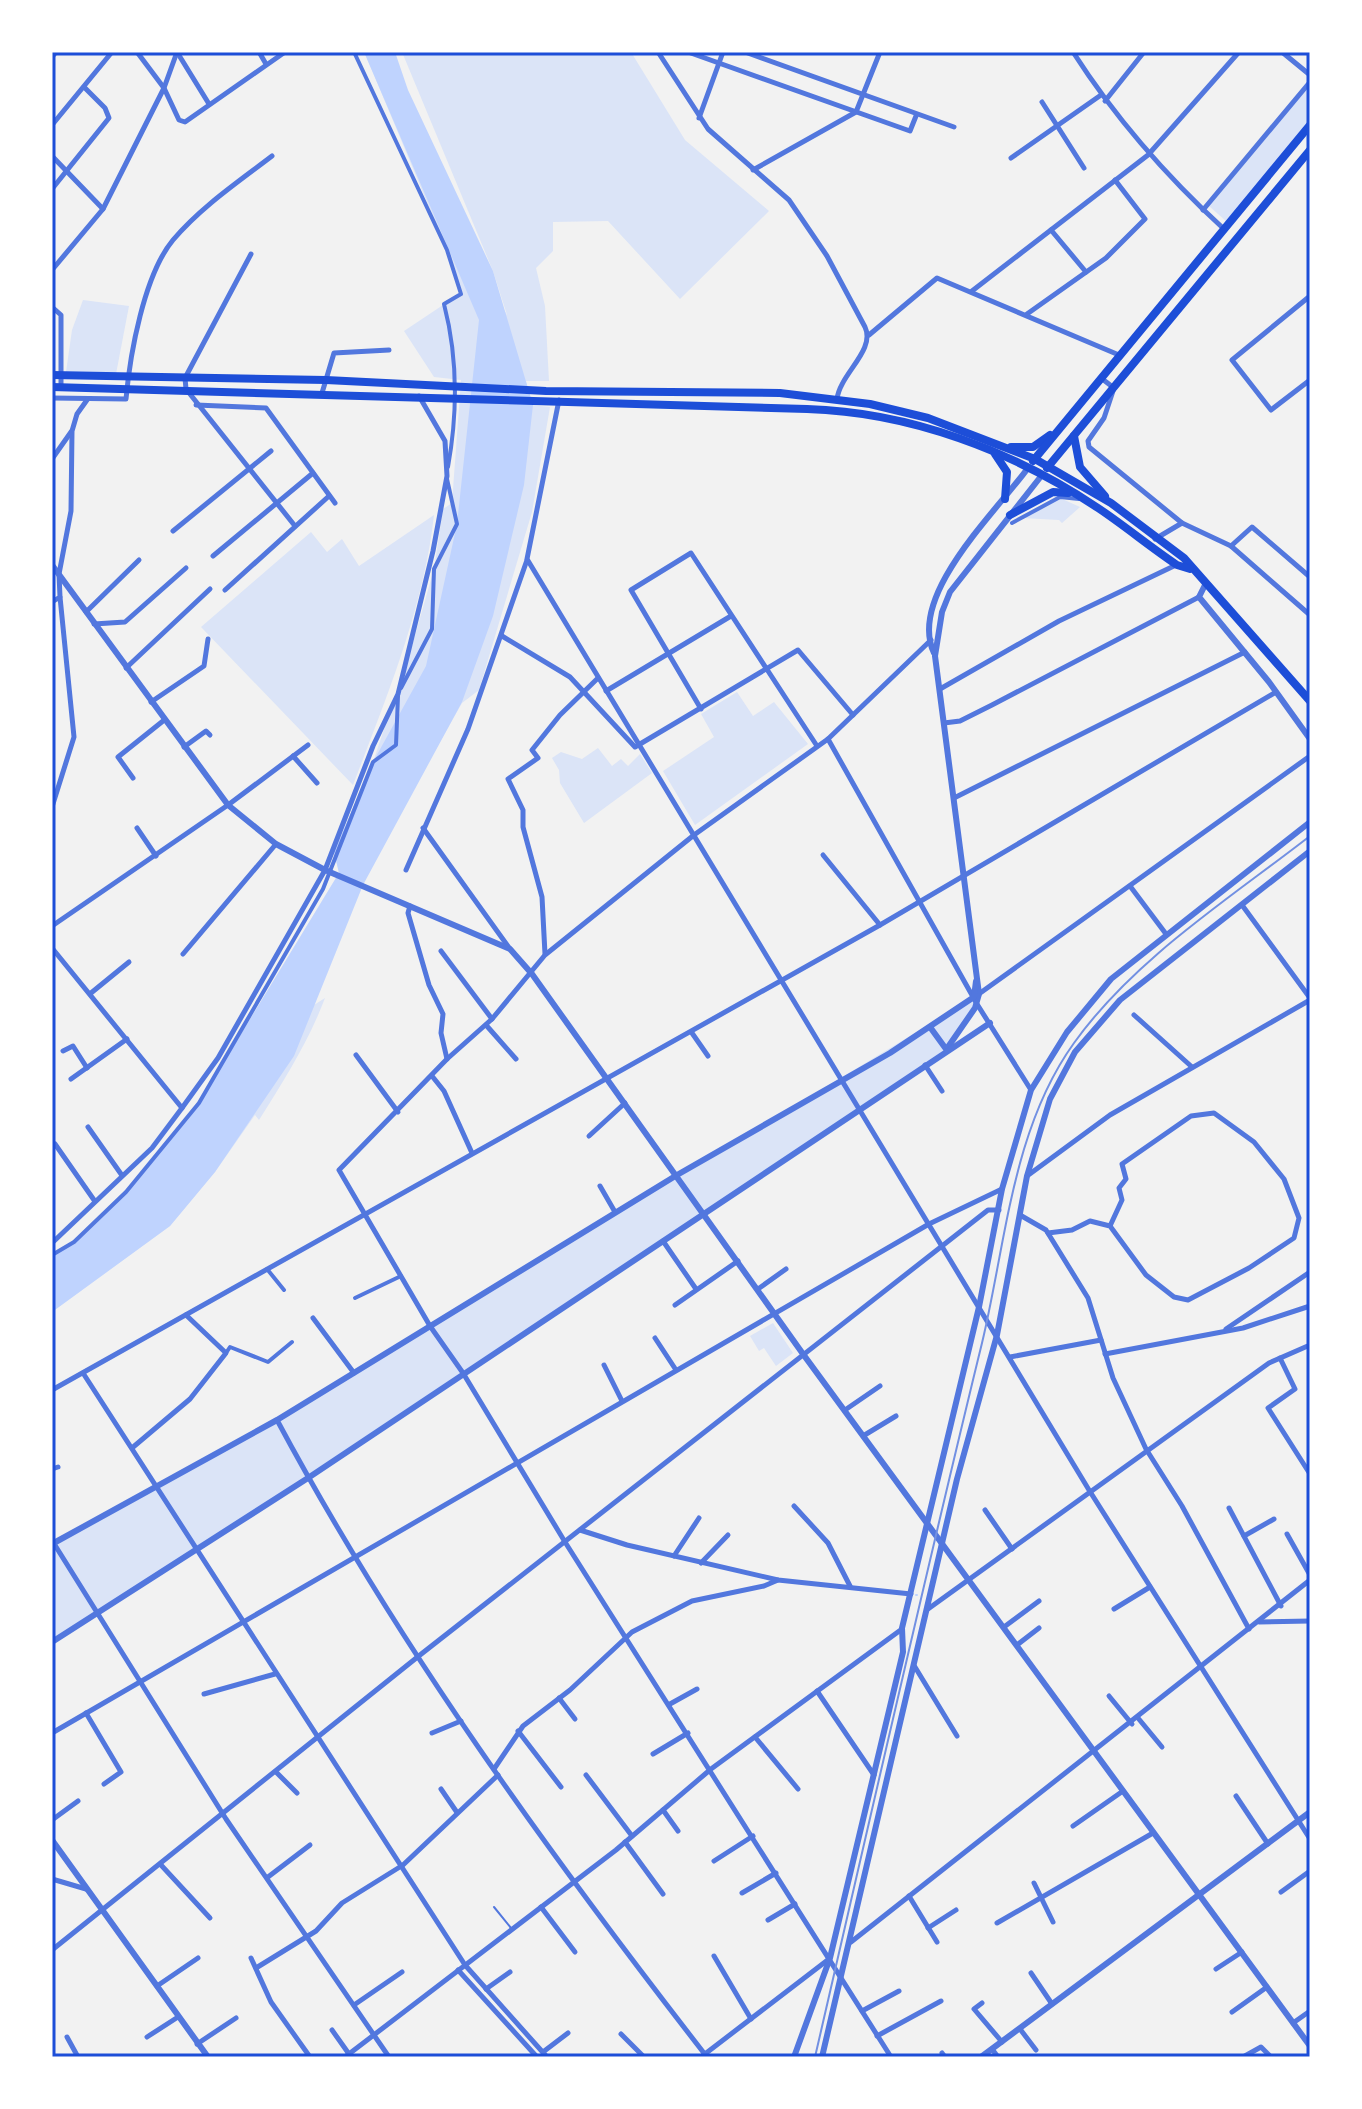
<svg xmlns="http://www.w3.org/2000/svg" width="1362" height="2109" font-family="Quicksand,sans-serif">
  <rect width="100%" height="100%" fill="#f2f2f2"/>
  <g fill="#dbe4f7">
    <path d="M402,52H631L685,140L769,211L680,299L608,221L553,222V251L536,268L545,306L549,381H526L532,405L550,407L532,512L479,690L462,703L363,878L314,1005L325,998C308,1043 284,1080 259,1120L255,1115L215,1172L170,1226L52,1312L126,1192L199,1103L339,873L334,852L373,762L412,646L434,569L443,509L452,503L461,380L434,377L404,331L461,293L447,250L366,56L507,315L493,271Z"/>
    <polygon points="1310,85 1310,119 1227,222 1209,206"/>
    <polygon points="83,300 129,306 116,374 66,372 72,330"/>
    <polygon points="1060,498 1080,507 1062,523 1059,520 1022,518"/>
    <path d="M434,515C424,607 386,699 353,785L201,627L311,532L327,552L342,539L359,566Z"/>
    <polygon points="737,692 753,716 774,702 808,744 695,825 663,771 714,737 701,714"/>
    <polygon points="598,748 612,766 621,759 628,766 640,754 652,773 584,823 560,783 559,770 552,758 561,752 582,759"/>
    <polygon points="979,994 972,1012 946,1049 308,1478 52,1642 52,1544 277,1420"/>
    <polygon points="773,1323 793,1353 776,1366 764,1348 759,1351 750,1336"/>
  </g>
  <polygon fill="#bfd3fe" points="364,52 395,52 408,90 493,271 533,405 524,485 493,616 462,702 363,885 294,1056 215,1172 170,1226 52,1312 52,1255 74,1242 126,1192 199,1103 339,873 334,852 373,762 426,666 457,524 479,320"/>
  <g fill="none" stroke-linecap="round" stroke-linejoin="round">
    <polyline stroke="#bfd3fe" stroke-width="2" points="916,1595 917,1595"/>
    <polyline stroke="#5277de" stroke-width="2" points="494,1907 511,1928"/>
    <g stroke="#5277de" stroke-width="4">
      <path d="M354,52L447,250L461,294L444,304C458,358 458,411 448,467"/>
      <polyline points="1012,523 1060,497 1079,499"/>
      <polyline points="401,688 432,629 434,569 457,524 447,479"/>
      <polyline points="52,1255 74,1242 126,1192 199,1103 323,889 373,762 396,745 398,696"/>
      <polyline points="267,1269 284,1290"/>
      <polyline points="355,1298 401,1276"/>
      <polyline points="226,1353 230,1347 268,1362 292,1342"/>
    </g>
    <g stroke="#5277de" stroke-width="5">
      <polyline points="177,52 164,88 179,120 185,122 285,52"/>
      <polyline points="177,52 209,104"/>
      <polyline points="259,52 266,64"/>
      <path d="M658,52L708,129L789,200L827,256L865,327C876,350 840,374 837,399"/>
      <polyline points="688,52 910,131 916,116"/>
      <polyline points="745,52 954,127"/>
      <path d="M1073,52C1116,119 1166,176 1225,230"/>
      <polyline points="1282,52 1310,75"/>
      <polyline points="52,57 56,52"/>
      <polyline points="1105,101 1144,52"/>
      <polyline points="1042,102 1084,168"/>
      <polyline points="699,118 723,52"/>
      <polyline points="52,125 112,52"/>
      <polyline points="52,156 103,209"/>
      <polyline points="1011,158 1101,95"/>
      <polyline points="753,170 856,112 880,52"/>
      <polyline points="52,189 109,118 105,108 85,88"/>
      <polyline points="1203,210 1310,82"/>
      <polyline points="1051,230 1086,272"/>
      <polyline points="251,254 185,378 186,389 295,526"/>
      <polyline points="52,270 103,209 164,88 137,52"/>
      <polyline points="972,291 1148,155 1239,52"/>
      <polyline points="1310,296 1232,360 1271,410 1310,380"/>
      <polyline points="52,307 61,315 61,387"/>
      <polyline points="1027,314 1106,258 1145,219 1115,180"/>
      <polyline points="869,335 937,278 1119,355"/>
      <polyline points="1101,378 1114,388 1104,418 1088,441 1089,447 1182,523"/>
      <polyline points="322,393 334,353 389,350"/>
      <path d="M52,398L126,399C130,354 144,275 173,240C201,207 238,182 272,156"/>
      <polyline points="559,400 527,559 1089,1490 1310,1839"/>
      <polyline points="196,405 266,408 335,503"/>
      <polyline points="52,459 71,432"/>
      <polyline points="173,531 271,451"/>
      <polyline points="1155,539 1182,523 1231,546 1310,615"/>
      <polyline points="1231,546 1252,527 1310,577"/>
      <polyline points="213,556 313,473"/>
      <polyline points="225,590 329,496"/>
      <polyline points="52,602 60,597 59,574 71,511 72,431 77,414 87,400"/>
      <polyline points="86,612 139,560"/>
      <polyline points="94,624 125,622 186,568"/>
      <polyline points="502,636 570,677 635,747 798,650 853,715"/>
      <polyline points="126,668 210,589"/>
      <polyline points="940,689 1059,621 1176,565"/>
      <polyline points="606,691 731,616"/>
      <polyline points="151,702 204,666 208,639"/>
      <polyline points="701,709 631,590 691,553 817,746"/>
      <polyline points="944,723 960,721 992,705 1199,597"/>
      <polyline points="828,739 977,1004 1031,1090"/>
      <polyline points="184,747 206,731 210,735"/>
      <polyline points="293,756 317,783"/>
      <polyline points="133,778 118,757 163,721"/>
      <polyline points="954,798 1245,652"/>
      <polyline points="52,807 74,737 60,597"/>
      <polyline points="137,828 156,856"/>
      <polyline points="423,828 510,949"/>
      <polyline points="823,855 880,925"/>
      <polyline points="406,870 468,729 527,560"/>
      <polyline points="1130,886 1166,934"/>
      <polyline points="1242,905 1310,998"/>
      <polyline points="410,906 408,913 429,985 443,1014 441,1033 447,1059"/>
      <polyline points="52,926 228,805 308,745"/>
      <polyline points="52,948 182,1108"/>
      <polyline points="441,951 492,1019"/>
      <polyline points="183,954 276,844"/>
      <polyline points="545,954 542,897 523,827 523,810 508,779 538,758 532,750 560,715 597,679"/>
      <polyline points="91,993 129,962"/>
      <polyline points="976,996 1310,756"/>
      <polyline points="1134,1015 1192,1067"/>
      <polyline points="486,1025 516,1059"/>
      <polyline points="692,1033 708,1056"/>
      <polyline points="63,1051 73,1046 87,1068"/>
      <polyline points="356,1055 398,1112"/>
      <polyline points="925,1065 942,1091"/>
      <polyline points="432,1076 444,1091 472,1153"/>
      <polyline points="71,1079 127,1039"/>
      <polyline points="88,1127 121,1174"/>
      <polyline points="589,1136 625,1103"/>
      <polyline points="55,1144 94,1200"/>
      <polyline points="1027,1176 1110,1115 1310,1000"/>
      <polyline points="600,1186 615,1212"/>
      <polyline points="1020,1215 1046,1230 1088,1298 1113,1378 1146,1449 1182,1506 1249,1629"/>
      <polyline points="1048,1233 1072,1230 1090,1221 1110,1226 1146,1275 1174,1297 1188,1300 1249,1268 1294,1238 1299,1218 1284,1179 1254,1142 1214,1113 1191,1116 1122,1164 1126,1179 1119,1188 1122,1200 1110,1226"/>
      <polyline points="663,1241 696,1289"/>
      <polyline points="52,1243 152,1148 182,1108 218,1058 325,870 373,746 398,694 433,551 447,476 445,441 419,396"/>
      <polyline points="758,1289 786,1269"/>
      <polyline points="675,1305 738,1261"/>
      <polyline points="313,1318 354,1373"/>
      <polyline points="1226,1329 1310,1272"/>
      <polyline points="655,1338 676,1370"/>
      <polyline points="1105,1354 1243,1328 1310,1306"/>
      <polyline points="1010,1357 1101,1340"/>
      <polyline points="1280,1358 1295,1389 1268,1408 1310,1474"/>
      <polyline points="604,1365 622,1401"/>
      <polyline points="83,1373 465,1965 547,2057"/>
      <polyline points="52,1390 880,925 1276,692"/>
      <polyline points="845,1410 880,1386"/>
      <path d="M277,1420C398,1646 550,1855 707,2057"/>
      <polyline points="863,1436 896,1416"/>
      <polyline points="132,1448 190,1399 226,1353 186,1315"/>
      <polyline points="52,1469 58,1467"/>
      <polyline points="794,1506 828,1543 850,1586"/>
      <polyline points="1229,1508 1281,1606"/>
      <polyline points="985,1510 1012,1549"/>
      <polyline points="580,1530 627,1545 778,1580 911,1594"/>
      <polyline points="1287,1534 1310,1575"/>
      <polyline points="1244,1536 1274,1519"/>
      <polyline points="53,1542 226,1819 389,2057"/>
      <polyline points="674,1556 699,1518"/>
      <polyline points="701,1563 728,1535"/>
      <polyline points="928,1609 1269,1363 1310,1345"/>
      <polyline points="1114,1609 1150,1587"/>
      <polyline points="1259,1622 1310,1621"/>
      <polyline points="1004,1627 1039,1601"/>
      <polyline points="1017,1645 1039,1628"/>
      <polyline points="915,1667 957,1736"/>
      <polyline points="817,1691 874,1775"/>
      <polyline points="204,1694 275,1674"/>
      <polyline points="1109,1696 1132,1724"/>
      <polyline points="559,1698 575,1719"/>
      <polyline points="670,1704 697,1689"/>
      <polyline points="86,1713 121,1772 104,1784"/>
      <polyline points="1138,1718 1162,1747"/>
      <polyline points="518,1731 561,1787"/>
      <polyline points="52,1733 929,1224 1002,1189"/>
      <polyline points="432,1733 461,1721"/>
      <polyline points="755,1737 798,1789"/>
      <polyline points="653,1754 688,1733"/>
      <polyline points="494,1769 523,1726 570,1690 632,1632 692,1601 764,1586 778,1580"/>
      <polyline points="276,1772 297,1793"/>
      <polyline points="586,1775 632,1836"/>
      <polyline points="441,1789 456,1811"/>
      <polyline points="1236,1796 1268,1844"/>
      <polyline points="663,1810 678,1831"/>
      <polyline points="52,1820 78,1801"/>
      <polyline points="1073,1826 1123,1791"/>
      <polyline points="625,1842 663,1894"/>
      <polyline points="714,1861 753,1836"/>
      <polyline points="161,1865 210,1918"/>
      <polyline points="268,1877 310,1845"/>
      <polyline points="52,1879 86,1889"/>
      <polyline points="1034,1883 1053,1922"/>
      <polyline points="1281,1892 1310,1871"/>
      <polyline points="742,1893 776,1873"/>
      <polyline points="909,1896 937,1942"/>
      <polyline points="541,1907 575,1952"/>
      <polyline points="768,1920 795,1904"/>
      <polyline points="997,1923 1153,1833"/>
      <polyline points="928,1928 956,1910"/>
      <polyline points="851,1942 1310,1580"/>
      <polyline points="52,1950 420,1655 988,1210 999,1210"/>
      <polyline points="714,1956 751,2019"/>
      <polyline points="251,1958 271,2002 310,2057"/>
      <polyline points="256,1968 316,1931 342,1903 403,1865 498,1775"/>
      <polyline points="1216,1969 1242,1952"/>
      <polyline points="458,1970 537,2057"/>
      <polyline points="1031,1973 1052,2004"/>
      <polyline points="157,1986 198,1958"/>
      <polyline points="486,1989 510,1972"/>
      <polyline points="982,2003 974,2009 1002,2042"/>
      <polyline points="354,2005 402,1972"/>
      <polyline points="862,2011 899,1991"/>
      <polyline points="1232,2012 1267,1987"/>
      <polyline points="1293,2023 1310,2011"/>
      <polyline points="1020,2029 1036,2050"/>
      <polyline points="332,2030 349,2054"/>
      <polyline points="621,2034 644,2057"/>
      <polyline points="877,2036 941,2001"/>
      <polyline points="67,2037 78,2057"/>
      <polyline points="147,2037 178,2017"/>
      <polyline points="197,2044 236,2018"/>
      <polyline points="992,2049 998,2057"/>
      <polyline points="543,2052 568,2033"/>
      <polyline points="942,2053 945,2057"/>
      <polyline points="345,2057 616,1850 711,1769 902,1629"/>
      <polyline points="701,2057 829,1959"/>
      <polyline points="891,2057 565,1542 463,1373 430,1326 339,1170 447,1059 492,1019 545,955 694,835 828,739 931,640"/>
      <polyline points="1243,2057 1261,2047 1271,2057"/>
    </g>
    <g stroke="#5277de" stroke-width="6">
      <polyline points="52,565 228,805 276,844 325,870 510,949 532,974 803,1354 1310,2046"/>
      <polyline points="1205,585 1199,597 1269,682 1310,739"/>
      <path d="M934,653C907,596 996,512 1028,468"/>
      <polyline points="930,1027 946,1049"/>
      <polyline points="948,1047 975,1008 979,994 935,656 942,612 950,592 1042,475"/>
      <polyline points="52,1544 277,1420 677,1175 890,1053 974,997 976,981"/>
      <polyline points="52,1642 308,1478 990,1023"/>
      <polyline points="52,1840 208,2057"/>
      <polyline points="794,2057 830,1958 903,1652 902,1628 979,1307 1002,1189 1031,1090 1067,1032 1111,979 1310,822"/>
      <polyline points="822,2057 957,1479 997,1335 1027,1176 1050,1099 1075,1052 1120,1000 1310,851"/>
      <polyline points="981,2057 1310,1812"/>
    </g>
    <g stroke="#1d4ed8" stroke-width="8">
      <polyline points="52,375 326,380 546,391 780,393 870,404 928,418 1035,459 1111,503 1184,558 1310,701"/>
      <path d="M52,387L807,409C910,412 1013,451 1098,508C1125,526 1150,547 1177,565L1190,569"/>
      <polyline points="1074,436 1080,467 1105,496"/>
      <polyline points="1011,447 1033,447 1050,435"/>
      <polyline points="995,454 1007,472 1005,499"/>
      <polyline points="1033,461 1310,125"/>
      <polyline points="1047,468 1310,150"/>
      <polyline points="1010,515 1053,492 1068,493"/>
    </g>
    <path stroke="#7290e2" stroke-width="2" d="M815,2057C870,1819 924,1580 982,1343C1006,1243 1012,1129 1074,1043C1134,959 1229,899 1310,836"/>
  </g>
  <rect width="1362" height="2109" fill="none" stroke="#ffffff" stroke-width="108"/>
  <rect x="54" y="54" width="1254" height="2001" fill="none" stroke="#1d4ed8" stroke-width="3"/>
</svg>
